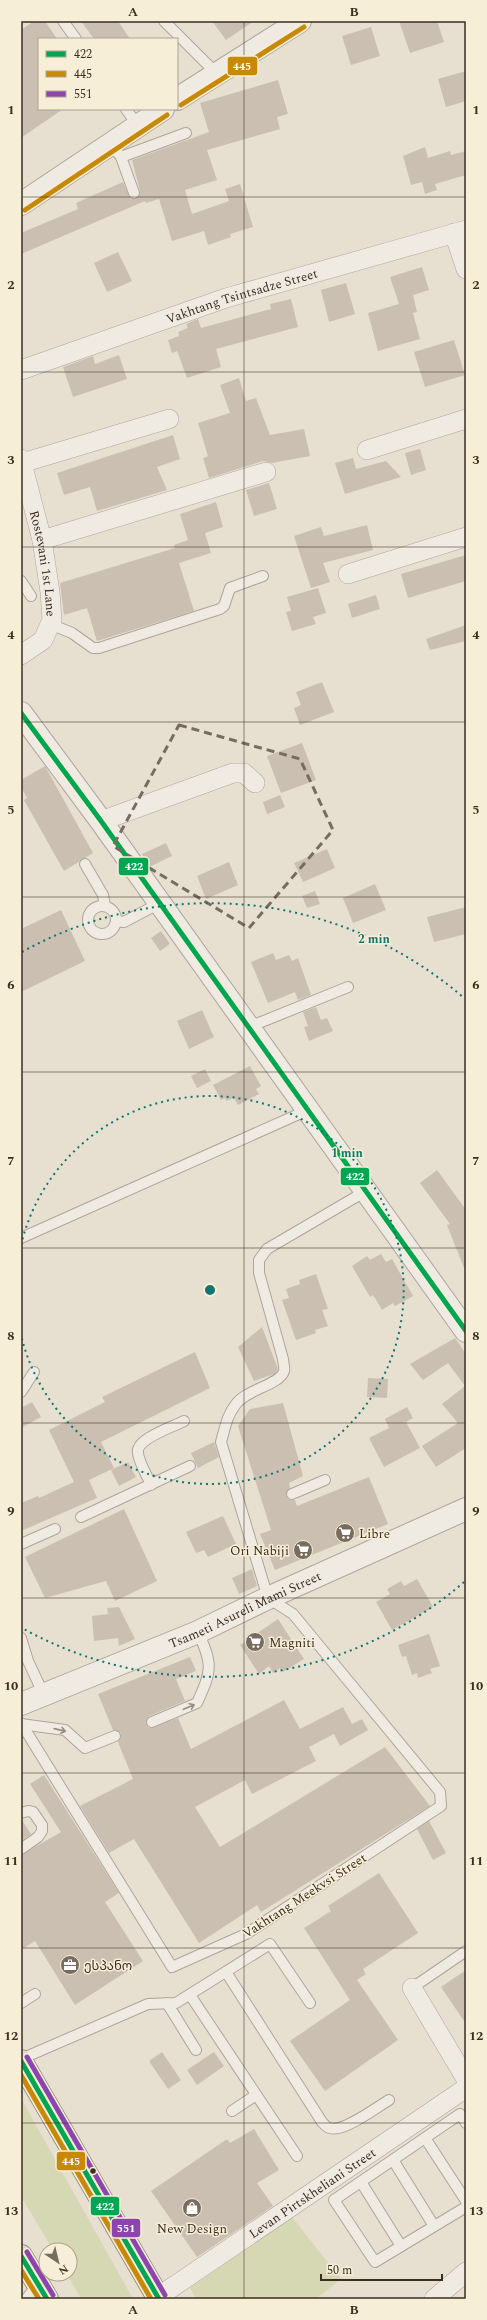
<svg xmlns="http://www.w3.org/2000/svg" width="487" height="2320" font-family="Spectral,'Noto Sans Georgian',serif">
  <rect width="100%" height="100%" fill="#e7e0d1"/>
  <g fill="#d6d7b3">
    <polygon points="21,2098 22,2100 133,2299 81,2299 67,2274 70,2274 70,2250 53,2250 21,2196"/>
    <polygon points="292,2217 341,2279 316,2299 196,2299 190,2288"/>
  </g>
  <g fill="#cbbfb2">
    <polygon points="34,21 45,21 57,39 39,39 39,109 63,109 21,138 21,30"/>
    <polygon points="81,21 118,21 130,39 94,39"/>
    <polygon points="212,21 254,21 226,40"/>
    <polygon points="399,21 437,21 444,42 410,53"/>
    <polygon points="371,27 380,56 351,65 342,36"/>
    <polygon points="466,71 466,101 446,107 438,79"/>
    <polygon points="278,80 288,114 277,117 280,129 207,150 217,180 185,190 192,214 229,201 225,189 240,184 253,227 230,234 231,237 208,245 204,231 172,241 159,199 146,203 145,201 21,254 21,233 78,209 76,203 123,182 130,198 133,199 139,197 140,191 132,160 209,132 200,103"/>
    <polygon points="425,147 428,158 450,151 451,155 466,151 466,175 435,184 437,190 425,194 422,182 411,185 403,156"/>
    <polygon points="118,252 132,281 107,292 94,263"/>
    <polygon points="422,267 429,290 413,295 417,312 413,313 420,339 378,351 368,313 399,304 390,277"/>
    <polygon points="346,283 355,314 329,322 321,290"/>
    <polygon points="291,299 298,327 216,349 221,367 187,378 177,351 172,353 168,340 179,336 178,332 188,328 186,324 198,319 201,328 271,309 270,304"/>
    <polygon points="454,340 465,375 425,387 414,352"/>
    <polygon points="119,355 127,379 73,397 63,367 93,356 95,364"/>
    <polygon points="239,378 246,401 256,398 270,435 304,429 310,456 272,463 263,461 209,478 203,458 208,456 198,423 230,413 220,385"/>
    <polygon points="173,435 180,459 157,467 167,490 97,511 90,487 64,495 57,473"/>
    <polygon points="420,449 426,470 411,475 405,453"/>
    <polygon points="353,458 356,469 386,461 401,477 345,494 335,463"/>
    <polygon points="269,483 277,509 254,516 246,490"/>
    <polygon points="216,502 223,527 205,533 211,553 179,563 194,611 97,641 87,608 64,615 60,583 175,548 174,545 188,540 180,514"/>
    <polygon points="367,525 373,550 323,563 330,582 311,588 294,536 321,527 324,536"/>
    <polygon points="466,555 466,581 408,598 401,574"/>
    <polygon points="318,588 326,613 313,617 316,624 292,631 286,612 291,611 287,597"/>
    <polygon points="376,595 380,609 352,618 348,604"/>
    <polygon points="466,625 466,641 430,650 426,639"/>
    <polygon points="322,682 334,712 300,725 294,708 301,705 296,692"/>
    <polygon points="302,743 316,780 281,793 267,756"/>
    <polygon points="45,766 93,853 64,871 24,800 27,798 21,787 21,780"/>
    <polygon points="280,795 285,807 267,814 263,802"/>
    <polygon points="166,843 172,856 149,867 142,854"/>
    <polygon points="327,849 335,868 303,882 294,863"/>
    <polygon points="229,862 238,885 206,899 197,876"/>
    <polygon points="375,884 386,910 353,923 343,898"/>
    <polygon points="315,891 320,904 307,908 302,896"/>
    <polygon points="466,907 466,934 434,942 427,917"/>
    <polygon points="61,910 85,961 21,992 21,929"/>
    <polygon points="161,931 170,944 160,951 151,938"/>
    <polygon points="273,953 276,960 289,955 292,961 298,958 311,995 298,1000 295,992 268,1003 251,962"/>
    <polygon points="316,1007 321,1020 327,1018 333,1031 309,1041 304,1027 308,1026 303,1012"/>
    <polygon points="202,1010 214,1037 189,1049 177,1021"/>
    <polygon points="250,1066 261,1086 256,1089 259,1094 238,1105 234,1098 226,1101 225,1098 221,1100 213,1085"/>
    <polygon points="205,1069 211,1081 197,1088 191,1076"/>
    <polygon points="437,1170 466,1210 466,1273 447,1225 450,1224 420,1183"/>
    <polygon points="381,1254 386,1262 392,1259 413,1296 395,1306 393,1303 382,1310 373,1295 370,1297 352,1266 367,1256 370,1260"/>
    <polygon points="316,1274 328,1309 322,1310 328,1326 315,1330 316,1333 296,1340 282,1300 289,1298 286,1289 300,1284 299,1280"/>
    <polygon points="262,1327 278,1369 274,1374 254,1381 238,1347"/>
    <polygon points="455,1338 466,1354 466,1448 436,1467 422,1446 458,1423 442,1404 465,1386 448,1363 423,1380 410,1364"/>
    <polygon points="195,1352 210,1388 101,1442 114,1468 89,1480 97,1498 21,1531 21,1503 38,1496 39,1498 74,1482 49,1430 105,1402 102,1397"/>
    <polygon points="368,1378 388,1379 387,1398 367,1397"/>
    <polygon points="32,1402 41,1417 21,1428 21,1408"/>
    <polygon points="283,1403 303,1476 289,1483 290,1488 286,1494 288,1499 295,1500 297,1506 369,1477 388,1524 275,1570 260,1534 271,1530 238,1426 250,1409"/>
    <polygon points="407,1407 413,1418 406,1422 420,1448 384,1467 369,1438 389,1428 385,1419"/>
    <polygon points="214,1442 219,1457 198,1468 191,1453"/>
    <polygon points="128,1462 136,1477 119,1486 111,1470"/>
    <polygon points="124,1509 157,1581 115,1601 106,1581 45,1598 25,1557"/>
    <polygon points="223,1516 236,1544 208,1557 204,1550 196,1553 186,1532"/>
    <polygon points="252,1569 257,1586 239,1594 232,1578"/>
    <polygon points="417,1579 433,1607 392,1630 376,1602 390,1594 387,1589 401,1581 404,1586"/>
    <polygon points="119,1607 135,1639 119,1646 118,1638 94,1641 92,1616 108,1614 107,1608"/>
    <polygon points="278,1619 304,1659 283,1672 280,1668 273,1673 269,1666 259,1674 240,1645"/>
    <polygon points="429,1634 440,1666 430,1669 432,1673 418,1678 417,1673 412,1675 406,1656 402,1657 398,1645"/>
    <polygon points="190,1657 196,1671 176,1679 185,1701 149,1716 146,1722 148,1727 152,1728 178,1718 191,1749 284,1700 300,1729 343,1707 352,1724 362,1719 368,1730 340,1746 334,1734 309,1747 316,1761 252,1794 245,1780 195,1807 220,1847 385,1747 430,1806 261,1912 257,1905 199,1943 134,1839 109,1853 80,1806 133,1779 118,1742 121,1737 121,1733 113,1730 98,1694"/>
    <polygon points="44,1775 119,1893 105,1902 143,1961 75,2005 35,1941 21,1950 21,1855 61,1832 30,1784"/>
    <polygon points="21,1819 31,1834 21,1841"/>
    <polygon points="429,1821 446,1853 433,1860 417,1829"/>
    <polygon points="379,1873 418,1933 363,1969 366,1974 357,1980 398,2040 325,2091 290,2041 350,2000 304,1928 331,1911 328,1906"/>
    <polygon points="466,1970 466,2024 441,1987"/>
    <polygon points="162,2052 181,2080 168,2089 149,2061"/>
    <polygon points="214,2052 224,2066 197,2085 187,2070"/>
    <polygon points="254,2129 279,2170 257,2183 273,2206 197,2257 151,2191 227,2139 230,2143"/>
  </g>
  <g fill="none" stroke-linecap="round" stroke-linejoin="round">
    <g stroke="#ada599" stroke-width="12">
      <g id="service">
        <polyline points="63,21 76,39"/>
        <polyline points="164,21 216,73"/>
        <polyline points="126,109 138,126"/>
        <polyline points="117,152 121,157 134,193"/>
        <polyline points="121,157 186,133"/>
        <polyline points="21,581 31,596"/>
        <polyline points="50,624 72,633 93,648 99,648 220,609 224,606 230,588 263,576"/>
        <polyline points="85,864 103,895 105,906"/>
        <circle cx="102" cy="920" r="14"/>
        <polyline points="117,921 124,922 160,903"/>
        <polyline points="249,1027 348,987"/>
        <polyline points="21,1238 308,1110"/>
        <polyline points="21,1392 34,1372"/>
        <path d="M151,1485C147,1475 139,1463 138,1453C135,1439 173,1427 184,1421"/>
        <polyline points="292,1494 325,1480"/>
        <polyline points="81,1517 190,1466"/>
        <polyline points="21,1544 55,1529"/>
        <polyline points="21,1638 28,1661 44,1695"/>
        <path d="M152,1722L197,1703C212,1670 213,1665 198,1632"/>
        <path d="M21,1723L172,1967L246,1934L441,1806L440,1792L293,1614L268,1598L221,1442C225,1428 227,1415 236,1404C247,1389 280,1385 284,1371C285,1368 283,1362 283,1359L259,1273V1260L267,1249L366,1191"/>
        <polyline points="21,1724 65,1730 85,1748 115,1736"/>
        <polyline points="21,1813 28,1811 33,1812 42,1825 42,1831 38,1837 21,1849"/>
        <path d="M226,1972L322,2122C324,2124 327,2128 330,2128C343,2133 377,2107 389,2100"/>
        <polyline points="412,1988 466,1951"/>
        <polyline points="190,1995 297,2156"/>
        <polyline points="21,2003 35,1994"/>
        <polyline points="167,2003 196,2050"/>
        <polyline points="21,2059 148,2004 176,2003 270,1944 310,2003"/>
        <polyline points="232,2111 256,2095"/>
        <polyline points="466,2123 460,2114 334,2200 375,2262 466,2207"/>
        <polyline points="425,2138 466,2201"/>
        <polyline points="393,2160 434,2226"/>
        <polyline points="361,2182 401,2246"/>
        <polyline points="26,2299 38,2284"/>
      </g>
    </g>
    <g stroke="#ada599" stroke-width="20">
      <g id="minor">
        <polyline points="454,233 466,269"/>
        <path id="s1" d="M21,370L226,298L466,230"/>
        <polyline points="367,450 466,419"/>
        <path id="s2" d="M21,459L42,540L50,592L52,620L43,640L21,655"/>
        <polyline points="22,463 169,419"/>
        <polyline points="42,540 266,472"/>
        <polyline points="348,574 466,537"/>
        <polyline points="101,821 233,773 244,773 255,783"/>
        <polyline points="412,1988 466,2079"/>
        <path id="s3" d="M158,2297L466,2088"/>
        <polyline points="434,2299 466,2272"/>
      </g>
    </g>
    <g stroke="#ada599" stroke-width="24">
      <g id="tertiary">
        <polyline points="177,99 300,21"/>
        <polyline points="21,204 163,109"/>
        <polyline points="21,713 101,821 466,1331"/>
        <path id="s4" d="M21,1704L198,1632L268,1598L466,1509"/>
      </g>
    </g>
    <g stroke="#928b80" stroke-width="24">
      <g id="trunk">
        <polyline points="21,2061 159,2299"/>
        <polyline points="21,2256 47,2299"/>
      </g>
    </g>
    <use href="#service" stroke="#efebe3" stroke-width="10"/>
    <use href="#minor" stroke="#efebe3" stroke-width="19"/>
    <use href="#tertiary" stroke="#efebe3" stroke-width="22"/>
    <use href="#trunk" stroke="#e0d9cb" stroke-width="22"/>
    <g stroke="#f7eed8" stroke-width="8">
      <g id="bus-1">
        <polyline points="21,713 101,821 466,1331"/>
        <polyline points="21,2061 159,2299"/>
        <polyline points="21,2256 47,2299"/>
      </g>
    </g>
    <g stroke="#f7eed8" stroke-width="8">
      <g id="bus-2">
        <polyline points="181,105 304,27"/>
        <polyline points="25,210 167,115"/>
        <polyline points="21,2075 151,2299"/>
        <polyline points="21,2270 39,2299"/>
      </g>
    </g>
    <g stroke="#f7eed8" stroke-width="8">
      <g id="bus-3">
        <polyline points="27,2057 165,2295"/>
        <polyline points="27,2252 53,2295"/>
      </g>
    </g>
    <use href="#bus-1" stroke="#00a651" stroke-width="5"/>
    <use href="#bus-2" stroke="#c88808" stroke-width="5"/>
    <use href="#bus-3" stroke="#8e44ad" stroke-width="5"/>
  </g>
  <defs><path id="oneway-shaft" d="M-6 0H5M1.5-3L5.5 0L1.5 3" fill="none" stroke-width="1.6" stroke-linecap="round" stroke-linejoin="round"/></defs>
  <g stroke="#968c82">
    <use href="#oneway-shaft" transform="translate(189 1707) rotate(-23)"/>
    <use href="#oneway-shaft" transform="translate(60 1730) rotate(13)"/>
  </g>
  <path fill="none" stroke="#786c5e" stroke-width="3" stroke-dasharray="8 5" stroke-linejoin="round" d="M179,725L300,759L333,830L249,928L113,846Z"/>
  <path fill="none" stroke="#3d2e20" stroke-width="1" stroke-opacity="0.55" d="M244,21V2299M21,197H466M21,372H466M21,547H466M21,722H466M21,897H466M21,1072H466M21,1248H466M21,1423H466M21,1598H466M21,1773H466M21,1948H466M21,2123H466"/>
  <g fill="none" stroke="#0f766e" stroke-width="2" stroke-dasharray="2 4">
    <path d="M21 1245A194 194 0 1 1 21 1335"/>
    <path d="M464 1582A387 387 0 0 1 22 1628M22 952A387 387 0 0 1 464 998"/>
  </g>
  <defs>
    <g id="supermarket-disc" transform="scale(1)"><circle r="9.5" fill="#786c5e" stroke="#f7eed8"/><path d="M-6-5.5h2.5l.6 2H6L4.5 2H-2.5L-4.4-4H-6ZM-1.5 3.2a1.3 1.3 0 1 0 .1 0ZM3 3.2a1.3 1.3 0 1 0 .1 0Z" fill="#fff"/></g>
    <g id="office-disc" transform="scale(1)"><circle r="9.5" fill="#786c5e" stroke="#f7eed8"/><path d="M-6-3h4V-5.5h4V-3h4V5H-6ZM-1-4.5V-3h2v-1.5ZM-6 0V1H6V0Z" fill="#fff"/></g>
    <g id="shop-disc" transform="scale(1)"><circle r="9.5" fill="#786c5e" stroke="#f7eed8"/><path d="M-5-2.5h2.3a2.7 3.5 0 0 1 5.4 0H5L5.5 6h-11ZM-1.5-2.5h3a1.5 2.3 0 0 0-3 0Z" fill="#fff"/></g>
  </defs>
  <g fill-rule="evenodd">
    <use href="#supermarket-disc" x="345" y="1533"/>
    <use href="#supermarket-disc" x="303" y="1550"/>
    <use href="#supermarket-disc" x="255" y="1642"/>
    <use href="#office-disc" x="70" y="1965"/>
    <use href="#shop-disc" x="192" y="2208"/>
  </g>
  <circle fill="#3d2e20" stroke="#f7eed8" stroke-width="1.5" cx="93" cy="2171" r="3.5"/>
  <g text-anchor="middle" stroke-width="3" stroke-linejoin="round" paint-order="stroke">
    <g font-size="13" fill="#3d2e20" stroke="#f7eed8">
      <text dy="5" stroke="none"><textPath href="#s1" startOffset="233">Vakhtang Tsintsadze Street</textPath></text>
      <text dy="5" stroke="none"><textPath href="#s2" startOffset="107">Rostevani 1st Lane</textPath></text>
      <text dy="5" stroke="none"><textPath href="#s4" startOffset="243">Tsameti Asureli Mami Street</textPath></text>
      <text transform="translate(304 1895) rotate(-33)" y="5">Vakhtang Meekvsi Street</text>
      <text dy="5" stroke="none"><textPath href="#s3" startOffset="186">Levan Pirtskheliani Street</textPath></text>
    </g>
    <g font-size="13" fill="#3d2e20" stroke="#f7eed8" text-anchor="start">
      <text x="359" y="1538">Libre</text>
      <text x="289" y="1555" text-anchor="end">Ori Nabiji</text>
      <text x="269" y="1647">Magniti</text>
      <text x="84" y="1970">ესპანო</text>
      <text x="192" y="2233" text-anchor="middle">New Design</text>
    </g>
  </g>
  <circle cx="210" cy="1290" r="6" fill="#0f766e" stroke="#f7eed8" stroke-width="2"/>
  <g font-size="12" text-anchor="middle" font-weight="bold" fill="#0f766e" stroke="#f7eed8" stroke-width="3" stroke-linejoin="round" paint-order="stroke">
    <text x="374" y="943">2 min</text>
    <text x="347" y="1157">1 min</text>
  </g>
  <g stroke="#f7eed8" stroke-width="1.5">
    <rect x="227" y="56" width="31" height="20" rx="4" fill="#c88808"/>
    <rect x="118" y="857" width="31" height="19" rx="4" fill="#00a651"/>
    <rect x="340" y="1167" width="30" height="19" rx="4" fill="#00a651"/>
    <rect x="56" y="2151" width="30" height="20" rx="4" fill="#c88808"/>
    <rect x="90" y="2196" width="30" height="20" rx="4" fill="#00a651"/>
    <rect x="111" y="2218" width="30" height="20" rx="4" fill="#8e44ad"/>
  </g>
  <g font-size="11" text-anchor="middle" font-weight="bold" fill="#fff">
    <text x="242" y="70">445</text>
    <text x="134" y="870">422</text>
    <text x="355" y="1180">422</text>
    <text x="71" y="2165">445</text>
    <text x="105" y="2210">422</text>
    <text x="126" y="2232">551</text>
  </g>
  <rect width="487" height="2320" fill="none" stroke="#f7eed8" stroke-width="44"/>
  <rect x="38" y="38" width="140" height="72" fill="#f7eed8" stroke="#ada18e"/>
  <rect x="46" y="51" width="20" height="6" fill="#00a651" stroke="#ada18e"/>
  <text x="74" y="58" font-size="12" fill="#3d2e20">422</text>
  <rect x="46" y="71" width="20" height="6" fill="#c88808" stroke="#ada18e"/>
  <text x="74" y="78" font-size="12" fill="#3d2e20">445</text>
  <rect x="46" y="91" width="20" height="6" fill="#8e44ad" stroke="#ada18e"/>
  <text x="74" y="98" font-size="12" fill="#3d2e20">551</text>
  <g transform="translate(58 2262) rotate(145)"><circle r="19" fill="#f7eed8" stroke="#ada18e"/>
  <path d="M0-3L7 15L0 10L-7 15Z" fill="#786c5e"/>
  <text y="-6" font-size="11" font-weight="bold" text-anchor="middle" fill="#3d2e20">N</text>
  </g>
  <path d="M321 2274v6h121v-6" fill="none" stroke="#3d2e20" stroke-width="2"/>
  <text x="327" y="2274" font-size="12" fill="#3d2e20" stroke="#f7eed8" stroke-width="3" paint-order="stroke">50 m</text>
  <rect x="22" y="22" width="443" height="2276" fill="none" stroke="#3d2e20" stroke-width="1.5"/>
  <g font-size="13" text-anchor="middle" font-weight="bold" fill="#3d2e20">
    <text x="133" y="16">A</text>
    <text x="354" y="16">B</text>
    <text x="11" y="114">1</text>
    <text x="476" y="114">1</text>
    <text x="11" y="289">2</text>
    <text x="476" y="289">2</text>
    <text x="11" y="464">3</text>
    <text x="476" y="464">3</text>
    <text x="11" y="639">4</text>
    <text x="476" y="639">4</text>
    <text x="11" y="814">5</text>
    <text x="476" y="814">5</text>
    <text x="11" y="989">6</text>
    <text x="476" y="989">6</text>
    <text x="11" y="1165">7</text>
    <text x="476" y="1165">7</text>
    <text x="11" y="1340">8</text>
    <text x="476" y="1340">8</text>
    <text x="11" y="1515">9</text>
    <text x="476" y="1515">9</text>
    <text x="11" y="1690">10</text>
    <text x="476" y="1690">10</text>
    <text x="11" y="1865">11</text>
    <text x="476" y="1865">11</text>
    <text x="11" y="2040">12</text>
    <text x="476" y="2040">12</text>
    <text x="11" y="2215">13</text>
    <text x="476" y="2215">13</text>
    <text x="133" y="2314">A</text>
    <text x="354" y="2314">B</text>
  </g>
</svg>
